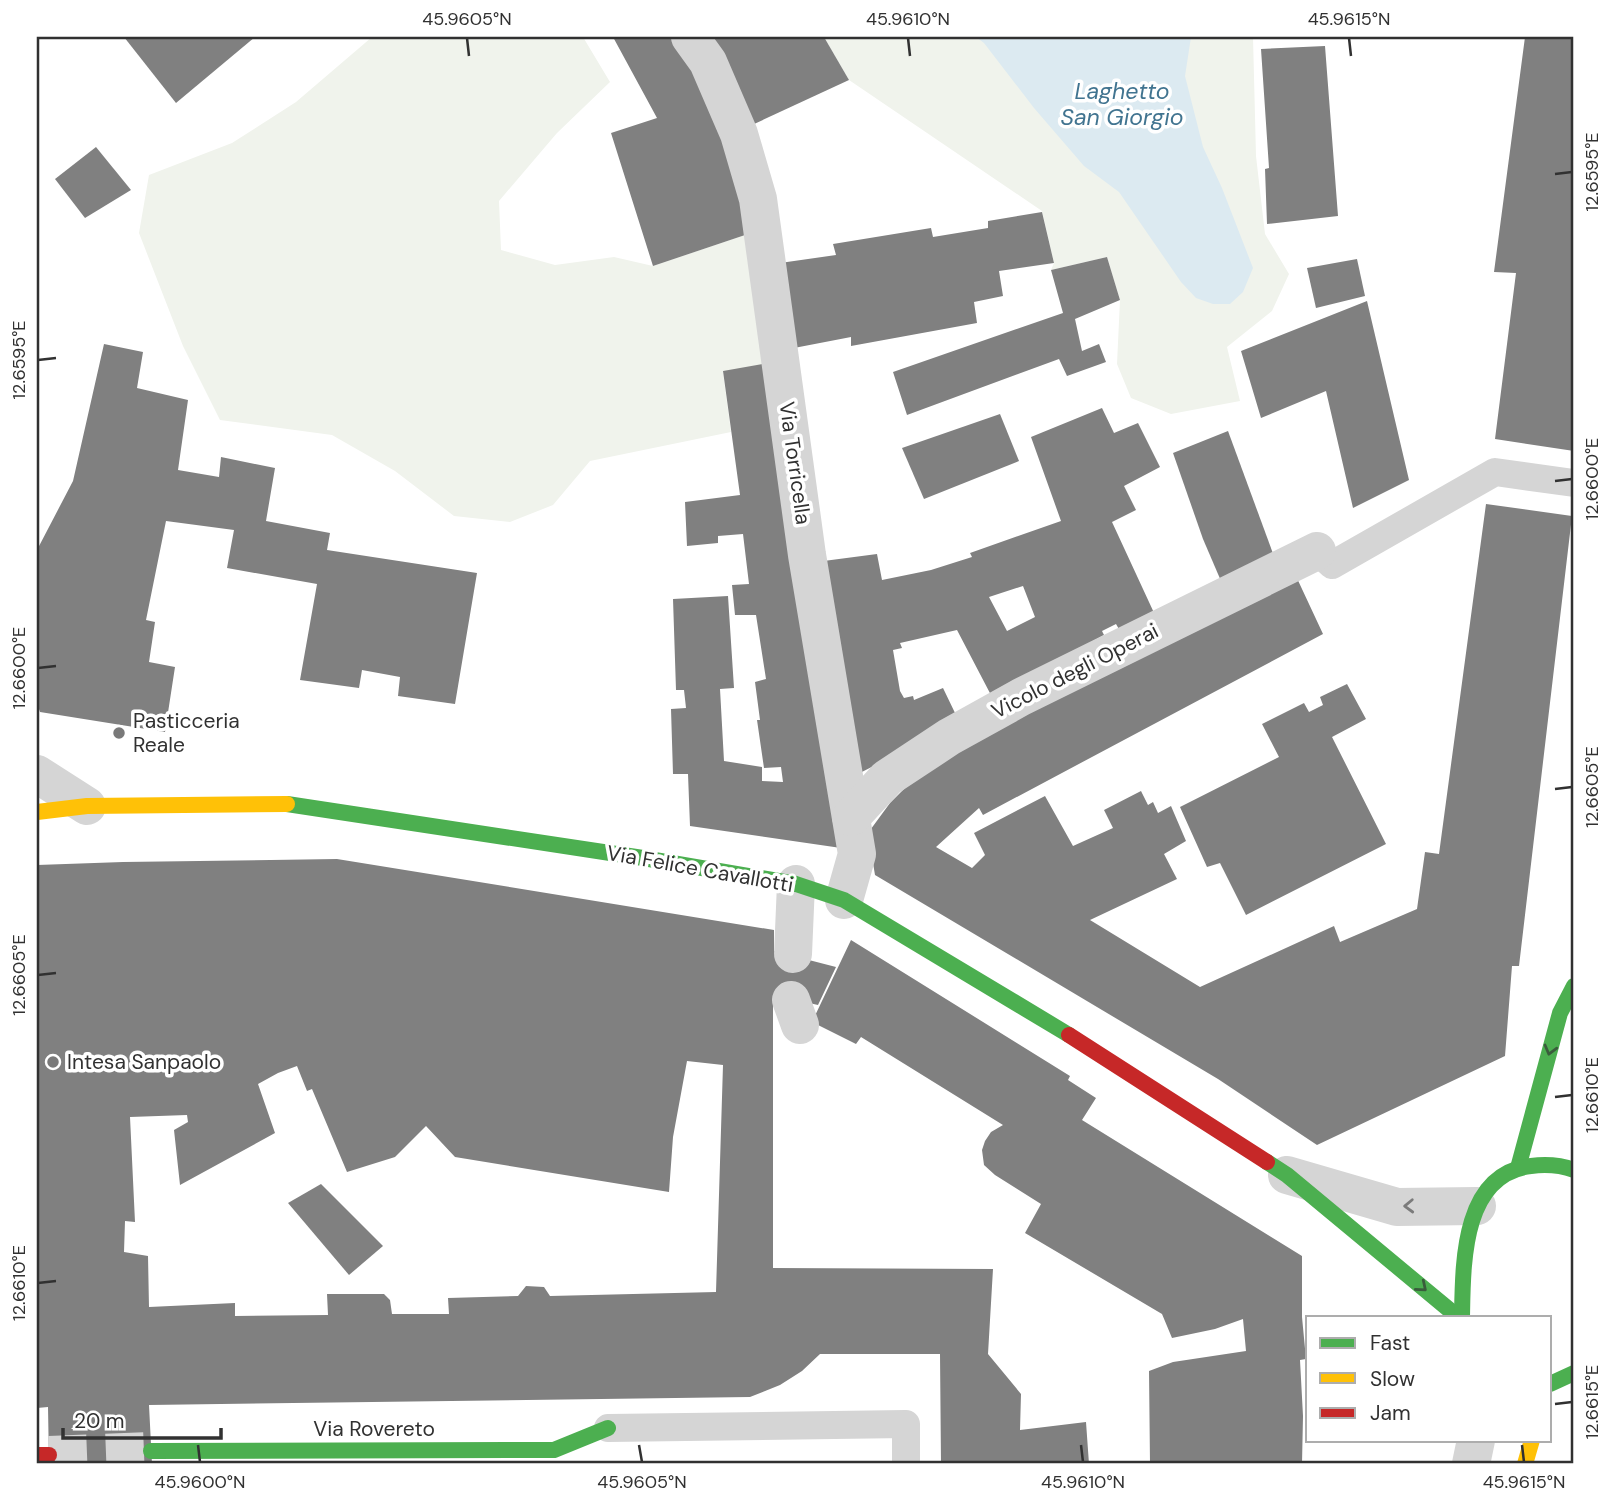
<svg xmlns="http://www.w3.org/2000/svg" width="1611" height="1501" font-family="'DM Sans',sans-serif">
  <rect width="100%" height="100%" fill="#fff"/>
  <g fill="#f0f3ec">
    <polygon points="372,37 583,37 610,82 557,133 499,201 501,250 555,265 614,257 653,266 751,233 769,363 723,372 731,432 590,461 553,505 510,522 454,516 395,471 332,435 220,420 183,346 139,233 149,175 232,143 296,102"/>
    <polygon points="824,37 1253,37 1256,156 1265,234 1289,274 1272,311 1227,347 1240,401 1171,414 1131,398 1117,364 1120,300 1107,257 1051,270 1054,263 1042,211 849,80"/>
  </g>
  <polygon fill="#dceaf1" points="976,37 1191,37 1185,76 1203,147 1222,188 1253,268 1243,292 1230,304 1213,304 1196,298 1181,282 1119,192 1084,166 1034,108 984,43"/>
  <g fill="#808080" fill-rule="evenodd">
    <polygon points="124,37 255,37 176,103"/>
    <polygon points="613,37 675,37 717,110 751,233 653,266 611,133 657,118"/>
    <polygon points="705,37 824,37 849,80 752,125"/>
    <polygon points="1525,37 1574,37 1574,451 1495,439 1516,273 1494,272"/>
    <polygon points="1325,46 1338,216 1267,224 1265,169 1269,168 1261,49"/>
    <polygon points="96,147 131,190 85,218 55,179"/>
    <polygon points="1042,212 1054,263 999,271 1003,296 974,302 977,323 851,346 851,337 794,348 780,263 836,255 833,244 931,228 933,237 988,228 988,221"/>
    <polygon points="1107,257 1120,300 1075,319 1082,351 1099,344 1106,362 1067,376 1059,359 907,415 893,372 1063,313 1051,270"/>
    <polygon points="1357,259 1365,296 1316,308 1307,268"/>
    <polygon points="1367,301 1409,480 1353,508 1326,391 1261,418 1241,351"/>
    <polygon points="104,344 143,352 137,388 188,400 178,470 219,477 221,457 275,468 266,521 330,533 327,550 477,573 455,704 398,696 400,677 362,670 359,688 300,680 317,584 227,568 234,530 166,521 146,620 155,622 149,662 175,667 165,732 40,712 37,703 37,550 73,481"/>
    <polygon points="769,363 841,848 690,826 688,774 673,774 671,709 686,708 684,690 676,690 673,599 728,596 734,688 720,689 724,761 762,767 762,781 783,782 781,767 764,768 757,720 760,720 755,682 766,679 756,615 735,615 732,585 749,584 743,534 718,536 718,543 687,546 685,502 740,495 723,371"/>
    <path d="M1102,408L1114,433L1138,423L1160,467L1124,486L1136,510L1112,522L1155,615L1120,631L1116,624L1102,631L1104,635L992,697L957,630L900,643L902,648L893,650L900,691L904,698L913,696L914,700L943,688L956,715L909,748L852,777L816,562L877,554L882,580L931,570L972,557L970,553L1061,521L1031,437ZM1023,586L1035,617L1007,631L989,597Z"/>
    <polygon points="1000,414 1019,461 924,499 902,448"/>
    <polygon points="1228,431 1275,559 1221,581 1203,539 1173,453"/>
    <polygon points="1486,504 1572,516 1519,966 1512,966 1505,1056 1317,1145 1218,1079 875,875 868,833 890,803 931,762 1295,574 1323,634 983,815 979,808 936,847 972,868 985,855 974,833 1045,796 1073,846 1113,828 1104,810 1141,791 1148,805 1153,802 1158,813 1171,806 1186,841 1164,854 1177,879 1090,920 1200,987 1334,926 1340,942 1417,909 1425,852 1439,854"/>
    <polygon points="1347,684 1366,719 1332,737 1386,844 1246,915 1220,863 1207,867 1180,807 1279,757 1262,724 1304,703 1309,712 1323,705 1320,697"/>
    <path d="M337,859L774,930V951L836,967L818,1005L773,995V1268L993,1269L988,1354L1021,1394L1020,1430L1086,1422L1089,1464H941L940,1354H820L802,1371L780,1385L750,1397L149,1405L152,1464H49L48,1407L37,1408V865L123,862ZM687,1061L723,1065L716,1292L550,1296L544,1287L526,1286L518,1296L448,1298L449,1314H392L390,1300L384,1294H327L328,1315L235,1316V1303L149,1307L148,1256L124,1252L125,1221L135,1222L130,1117L187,1115L188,1122L174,1130L180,1185L275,1133L258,1084L278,1073L297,1066L307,1091L312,1089L347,1172L395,1157L426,1126L455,1157L669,1192L673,1137Z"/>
    <polygon points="851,940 1070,1076 1068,1080 1096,1098 1082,1120 1302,1256 1302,1317 1306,1359 1300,1360 1303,1416 1302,1464 1150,1464 1149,1371 1173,1362 1246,1351 1243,1319 1215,1329 1172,1338 1162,1314 1025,1233 1041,1204 995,1175 984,1165 982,1150 985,1141 991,1132 1003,1125 861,1037 856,1044 812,1022"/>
    <polygon points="321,1184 383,1246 349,1275 288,1203"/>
  </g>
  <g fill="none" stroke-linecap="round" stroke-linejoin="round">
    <polyline stroke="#d6d6d6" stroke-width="38" stroke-dasharray="38 19" stroke-linecap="butt" points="49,1455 151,1451"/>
    <g stroke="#d5d5d5" stroke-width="28">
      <polyline points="1317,551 1332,565 1495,472 1574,483"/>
      <polyline points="608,1428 906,1424 906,1464"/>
    </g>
    <g stroke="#d5d5d5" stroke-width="38">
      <polyline points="690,37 708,62 739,134 758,199 807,555 857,854 844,900"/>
      <polyline points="37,774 87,806"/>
      <polyline points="851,817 887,778 949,737 1021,697 1317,551"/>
      <polyline points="793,954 796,884"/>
      <polyline points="791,1000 800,1025"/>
      <polyline points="1287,1175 1397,1207 1477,1206"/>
      <polyline points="1471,1464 1476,1440"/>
    </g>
    <g stroke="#4caf50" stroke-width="16">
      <polyline points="287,804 643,858 796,884 844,900 1069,1035"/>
      <polyline points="1267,1162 1287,1175 1458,1317"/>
      <polyline points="1518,1168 1560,1013 1574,986"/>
      <path d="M1462,1317C1463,1263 1462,1174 1531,1166C1546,1164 1560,1165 1574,1170"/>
      <polyline points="1550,1384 1574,1373"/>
      <polyline points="151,1451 554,1450 608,1428"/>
    </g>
    <g stroke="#ffc107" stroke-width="16">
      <polyline points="37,812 87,806 287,804"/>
      <polyline points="1525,1464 1532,1440"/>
    </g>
    <g stroke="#c62828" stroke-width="16">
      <polyline points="1069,1035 1267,1162"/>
      <polyline points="37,1455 49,1455"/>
    </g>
  </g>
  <defs><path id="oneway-chevron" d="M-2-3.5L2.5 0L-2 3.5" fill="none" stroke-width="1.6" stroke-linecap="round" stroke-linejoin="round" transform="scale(1.75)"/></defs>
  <g stroke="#3a5d3c">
    <use href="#oneway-chevron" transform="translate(1550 1050) rotate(105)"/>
    <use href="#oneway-chevron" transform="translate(1422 1287) rotate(40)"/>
  </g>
  <use stroke="#7b7b7b" href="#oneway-chevron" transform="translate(1409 1206) rotate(178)"/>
  <path fill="none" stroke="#313131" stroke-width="2.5" d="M467,38L469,56M908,38L910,56M1349,38L1351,56M1555,174L1572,172M38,360L56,358M1555,481L1572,479M38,668L56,666M1555,789L1572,787M38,975L56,973M1555,1097L1572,1095M38,1283L56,1281M1555,1404L1572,1402M198,1445L200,1462M639,1445L642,1462M1081,1445L1083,1462M1522,1445L1524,1462"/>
  <g fill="#797979" stroke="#fff" stroke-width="2.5">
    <circle cx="119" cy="733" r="7"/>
    <circle cx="53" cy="1062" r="7"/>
  </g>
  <g text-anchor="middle" stroke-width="7" stroke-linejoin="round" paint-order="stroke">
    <g font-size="21" fill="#313131" stroke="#fff">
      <text transform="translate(795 463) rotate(82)" y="7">Via Torricella</text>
      <text transform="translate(1075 671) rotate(-27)" y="7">Vicolo degli Operai</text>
      <text transform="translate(700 869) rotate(10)" y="7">Via Felice Cavallotti</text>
      <text x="374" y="1436">Via Rovereto</text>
    </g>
    <g font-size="21" fill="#313131" stroke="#fff" text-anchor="start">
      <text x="133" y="728">Pasticceria<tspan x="133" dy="24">Reale</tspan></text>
      <text x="67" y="1069">Intesa Sanpaolo</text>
    </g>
    <g font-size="23" font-style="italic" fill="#417490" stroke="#fff">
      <text x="1122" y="99">Laghetto<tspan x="1122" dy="26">San Giorgio</tspan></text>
    </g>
  </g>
  <rect width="1611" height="1501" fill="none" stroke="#ffffff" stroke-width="77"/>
  <rect x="1306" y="1316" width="245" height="126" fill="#ffffff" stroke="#adadad" stroke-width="2"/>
  <rect x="1320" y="1338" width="35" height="10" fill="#4caf50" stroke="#adadad" stroke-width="2"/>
  <text x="1370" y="1350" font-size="21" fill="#313131">Fast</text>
  <rect x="1320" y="1373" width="35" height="10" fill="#ffc107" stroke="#adadad" stroke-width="2"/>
  <text x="1370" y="1386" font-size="21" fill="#313131">Slow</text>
  <rect x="1320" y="1408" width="35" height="10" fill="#c62828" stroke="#adadad" stroke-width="2"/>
  <text x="1370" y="1420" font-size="21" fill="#313131">Jam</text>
  <path d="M63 1428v10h158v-10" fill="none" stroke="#313131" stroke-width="3.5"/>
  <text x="74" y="1428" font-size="21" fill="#313131" stroke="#ffffff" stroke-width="5" paint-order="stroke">20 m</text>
  <rect x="38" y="38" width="1534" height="1424" fill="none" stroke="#313131" stroke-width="2.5"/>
  <g font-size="18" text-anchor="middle" fill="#313131">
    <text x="467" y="25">45.9605°N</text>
    <text x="908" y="25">45.9610°N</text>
    <text x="1349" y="25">45.9615°N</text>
    <text transform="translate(1592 172) rotate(-90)" y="6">12.6595°E</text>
    <text transform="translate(19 360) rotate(-90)" y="6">12.6595°E</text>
    <text transform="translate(1592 479) rotate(-90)" y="6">12.6600°E</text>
    <text transform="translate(19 668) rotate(-90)" y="6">12.6600°E</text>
    <text transform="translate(1592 787) rotate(-90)" y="6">12.6605°E</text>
    <text transform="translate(19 975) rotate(-90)" y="6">12.6605°E</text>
    <text transform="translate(1592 1095) rotate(-90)" y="6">12.6610°E</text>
    <text transform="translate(19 1283) rotate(-90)" y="6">12.6610°E</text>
    <text transform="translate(1592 1402) rotate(-90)" y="6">12.6615°E</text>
    <text x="200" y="1488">45.9600°N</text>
    <text x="642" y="1488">45.9605°N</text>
    <text x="1083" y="1488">45.9610°N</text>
    <text x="1524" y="1488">45.9615°N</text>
  </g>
</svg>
